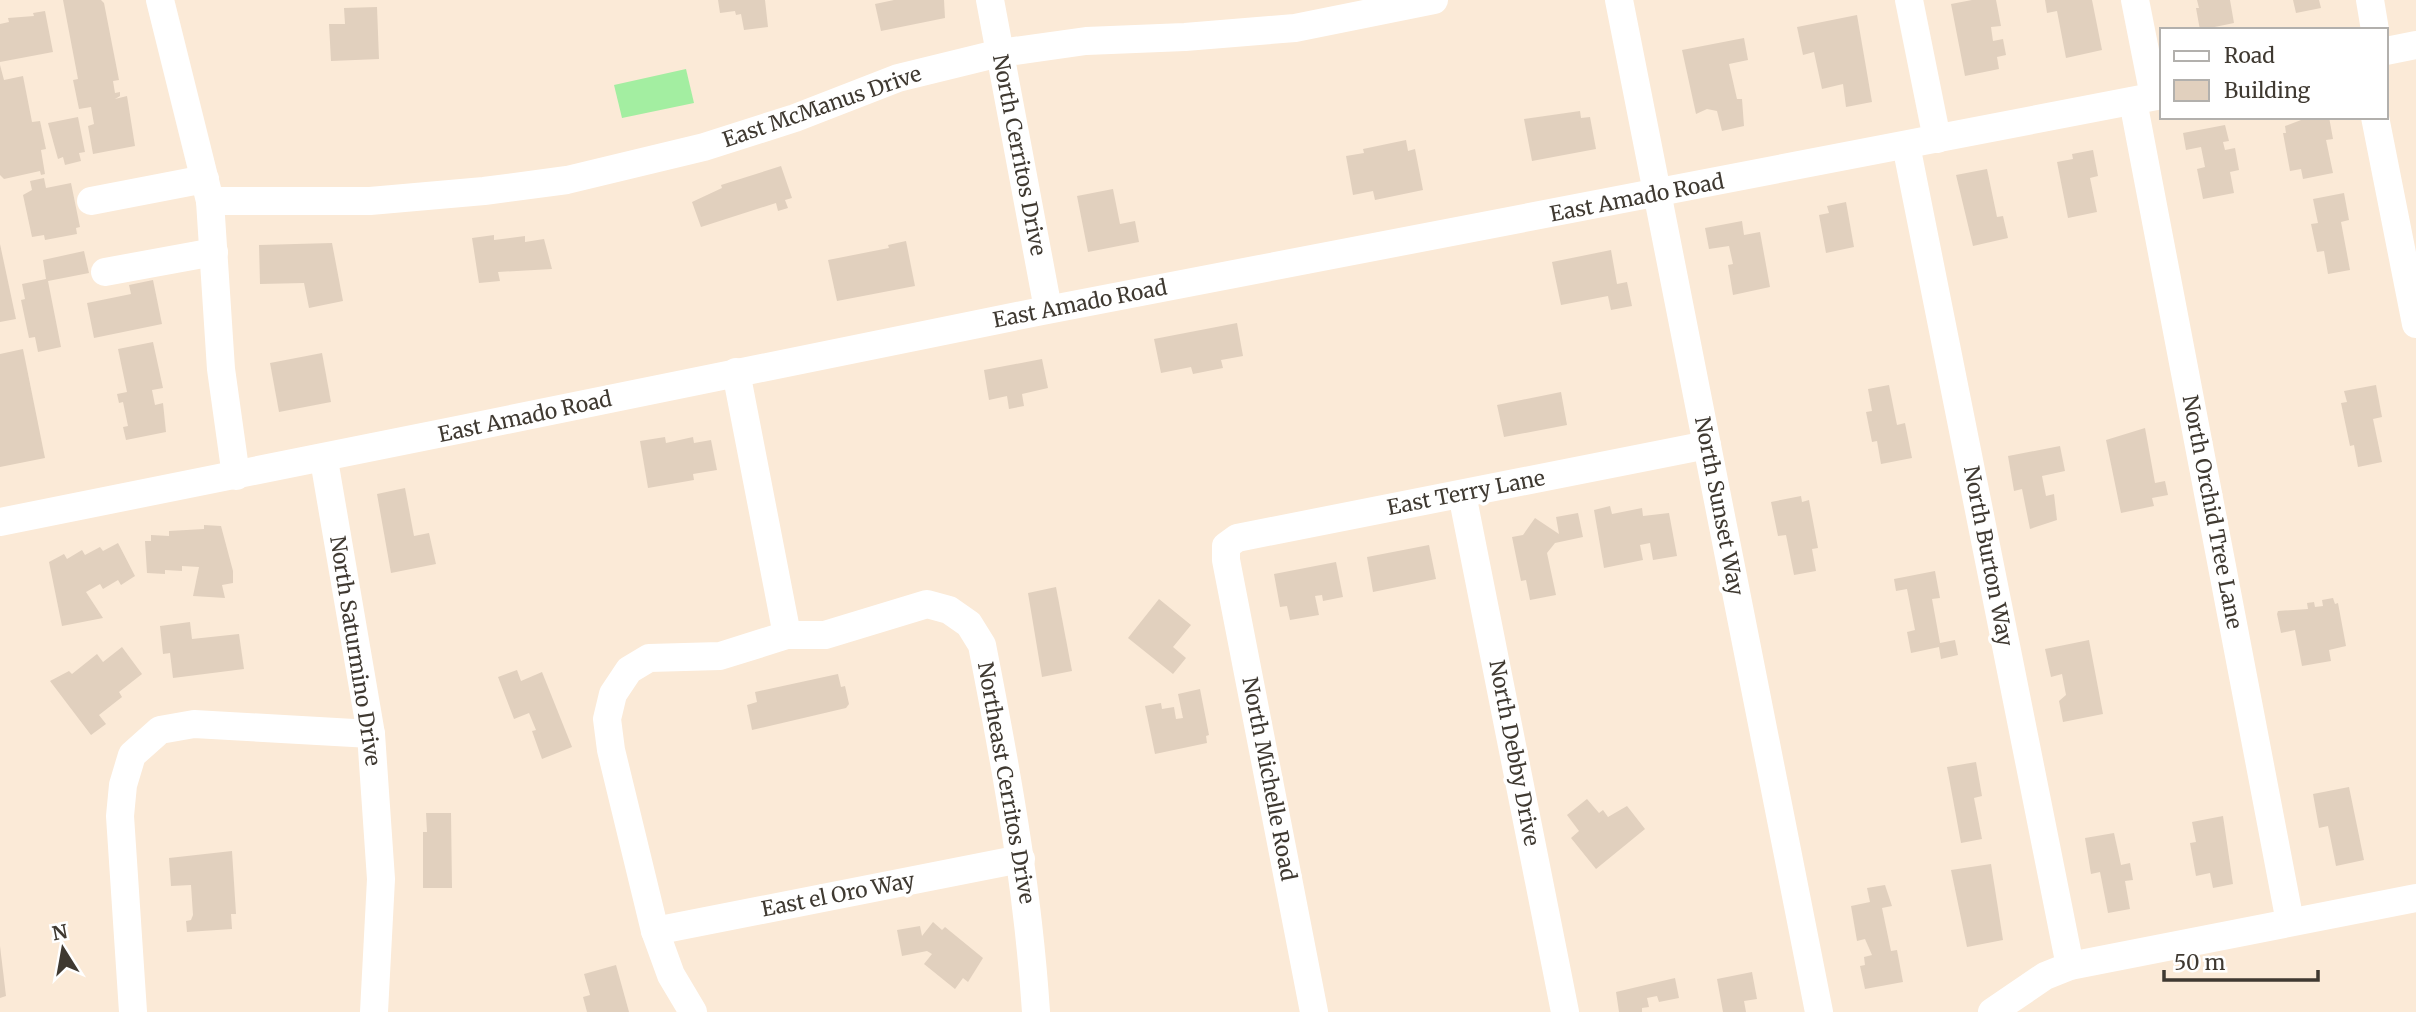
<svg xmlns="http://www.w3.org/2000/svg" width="2416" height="1012" font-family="Merriweather,serif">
  <rect width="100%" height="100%" fill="#fbead7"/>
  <polygon fill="#a3eea1" points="686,69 694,103 622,118 614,85"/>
  <g fill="#e1d0be">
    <polygon points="63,0 101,0 104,3 119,80 113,81 115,93 120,92 120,96 115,99 127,96 135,146 93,154 88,126 94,124 91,107 79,109 73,80 78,79"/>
    <polygon points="718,0 765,0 768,27 744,30 741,14 736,15 735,11 720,13"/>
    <polygon points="894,0 944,0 945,18 881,31 875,4"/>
    <polygon points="1972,0 1996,0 2001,26 1991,27 1993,41 2003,39 2006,55 1997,57 1999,69 1965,76 1951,4"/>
    <polygon points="2045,0 2092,0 2102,50 2066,58 2057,11 2047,13"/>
    <polygon points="2197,0 2230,0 2234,23 2200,30 2196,8 2199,8"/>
    <polygon points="2293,0 2319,0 2321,8 2296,13"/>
    <polygon points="377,7 379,59 331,61 329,24 345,24 344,8"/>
    <polygon points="45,11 53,52 0,62 0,24 9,22 8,18 34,16 33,13"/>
    <polygon points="1857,15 1872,102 1846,107 1843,84 1822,89 1814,52 1803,55 1797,27"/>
    <polygon points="1744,38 1748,60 1729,64 1737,99 1742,99 1744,126 1722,131 1717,111 1707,109 1696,114 1682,50"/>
    <polygon points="0,65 4,80 23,76 32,122 40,121 46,149 41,150 45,174 41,175 40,171 4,179 0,175"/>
    <polygon points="1580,111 1581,118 1590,117 1596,149 1532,161 1524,119"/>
    <polygon points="78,117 85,152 79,153 81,161 65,165 63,157 58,159 48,123"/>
    <polygon points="2309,117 2329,117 2333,139 2326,140 2333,173 2303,179 2301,169 2290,171 2283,133 2286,133 2285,126"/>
    <polygon points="2225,125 2229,141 2223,142 2225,150 2235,148 2239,170 2230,172 2234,193 2203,199 2197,169 2205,167 2201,147 2186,150 2183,133"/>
    <polygon points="1406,140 1408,151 1415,149 1423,190 1375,200 1373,191 1353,195 1346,156 1364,153 1363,149"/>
    <polygon points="2093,150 2098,176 2090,178 2097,212 2068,218 2057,162 2073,159 2072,154"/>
    <polygon points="781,166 792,198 785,200 788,208 778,211 776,203 701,227 692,202 722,188 721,185"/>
    <polygon points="1987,169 1997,217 2003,216 2008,238 1973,246 1956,175"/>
    <polygon points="44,178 46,188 71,183 80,227 76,228 77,234 45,240 44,235 32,237 23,195 32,190 30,181"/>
    <polygon points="1113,189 1120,224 1135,221 1139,242 1088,252 1077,196"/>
    <polygon points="2344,193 2349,220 2341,222 2350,270 2328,274 2324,251 2317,252 2311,224 2318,223 2313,199"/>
    <polygon points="1846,202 1854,247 1826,253 1819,215 1829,213 1827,206"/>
    <polygon points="1742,221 1744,235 1760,232 1770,287 1733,295 1728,265 1733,264 1729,246 1709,249 1705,228"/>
    <polygon points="494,235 494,240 525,236 525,242 544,239 552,269 498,272 500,281 479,283 472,238"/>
    <polygon points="906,241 915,286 837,301 828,260 889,248 888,245"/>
    <polygon points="332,243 343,301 309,308 304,283 260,284 259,245"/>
    <polygon points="0,244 16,319 0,322"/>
    <polygon points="1611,250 1617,284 1627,282 1632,306 1611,310 1608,296 1561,305 1552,262"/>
    <polygon points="84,251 89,273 48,281 61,347 38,352 35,337 29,338 21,300 25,299 22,284 46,279 43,260"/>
    <polygon points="153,280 162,324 94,338 87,303 131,294 129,285"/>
    <polygon points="1237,323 1243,356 1221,360 1223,368 1193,374 1191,367 1161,373 1154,339"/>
    <polygon points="153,342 163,388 152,390 155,405 163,403 166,432 126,440 123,427 128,426 123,402 119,403 117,394 127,392 118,349"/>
    <polygon points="23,349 45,458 0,467 0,354"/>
    <polygon points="322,353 331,402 279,412 270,363"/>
    <polygon points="1042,359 1048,388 1022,394 1024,406 1009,409 1007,396 989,400 984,370"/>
    <polygon points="1889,385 1897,425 1905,423 1912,458 1881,464 1877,441 1872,442 1866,412 1872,411 1868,389"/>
    <polygon points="2376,385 2382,417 2373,419 2382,462 2358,467 2354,445 2350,446 2341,403 2347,402 2344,391"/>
    <polygon points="1561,392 1567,425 1504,437 1497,405"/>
    <polygon points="2145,428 2155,483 2165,481 2168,495 2152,498 2154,506 2121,513 2106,440"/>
    <polygon points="665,437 666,443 693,437 694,443 711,440 717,470 693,474 694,480 648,488 640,441"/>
    <polygon points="2060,446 2065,471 2042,476 2046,496 2054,494 2057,520 2030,529 2022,489 2014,491 2008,456"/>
    <polygon points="405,488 414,536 429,533 436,564 391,573 377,494"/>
    <polygon points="1801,496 1802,502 1809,500 1818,548 1812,549 1816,571 1794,575 1786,535 1778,536 1771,502"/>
    <polygon points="1610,506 1612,514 1642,508 1643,516 1669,513 1677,556 1653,560 1650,543 1640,545 1643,560 1604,568 1594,510"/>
    <polygon points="1578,513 1583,537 1555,543 1547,553 1556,595 1530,600 1526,580 1521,581 1512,537 1523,535 1535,518 1559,534 1556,517"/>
    <polygon points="204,525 221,526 233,571 233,583 222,585 225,598 193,596 199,567 182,566 182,571 165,570 165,574 147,573 145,541 151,541 151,535 169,536 169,531 204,529"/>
    <polygon points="118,543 135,576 121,585 118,580 103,589 100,584 86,592 103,618 62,626 49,562 64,554 67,559 82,550 85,555 100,547 103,551"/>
    <polygon points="1429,545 1436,579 1373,592 1367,557"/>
    <polygon points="1336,562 1343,597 1323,601 1322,595 1315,596 1319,615 1290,620 1287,606 1280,607 1274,574"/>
    <polygon points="1935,571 1940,598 1932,599 1940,643 1955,640 1958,655 1941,659 1939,647 1911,653 1907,632 1915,630 1907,589 1896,591 1894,579"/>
    <polygon points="1056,587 1072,671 1042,677 1028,593"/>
    <polygon points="2333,598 2335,604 2338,603 2346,646 2329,650 2331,661 2302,666 2295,630 2281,633 2277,614 2278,611 2308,609 2307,603 2314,602 2315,607 2323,606 2322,600"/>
    <polygon points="1159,599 1191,625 1173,647 1186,658 1173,674 1128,638"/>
    <polygon points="190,622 192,639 239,634 244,669 173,678 170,653 163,654 160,626"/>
    <polygon points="2089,640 2103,714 2063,722 2059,701 2066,695 2062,674 2051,677 2045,649"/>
    <polygon points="122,647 142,674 119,692 122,697 99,715 106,724 91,735 50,681 69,671 72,674 97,654 103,662"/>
    <polygon points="517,670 521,681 542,672 572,747 542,759 532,731 536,730 529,713 514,719 498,677"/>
    <polygon points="838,674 841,687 845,686 849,704 846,708 752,730 747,705 757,702 755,692"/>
    <polygon points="1200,689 1209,735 1206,736 1207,743 1155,754 1145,706 1161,703 1162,709 1174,707 1176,719 1183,718 1178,694"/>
    <polygon points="1976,762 1982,796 1974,798 1982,839 1961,843 1947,767"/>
    <polygon points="2349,787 2364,860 2336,866 2328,826 2319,828 2313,794"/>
    <polygon points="1587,799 1599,813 1603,810 1608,817 1627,806 1645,829 1596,869 1571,838 1579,831 1567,815"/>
    <polygon points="426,813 451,813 452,888 423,888 423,832 427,832"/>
    <polygon points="2223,816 2233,884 2213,888 2210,873 2196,876 2190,843 2196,842 2192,822"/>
    <polygon points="2114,833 2121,865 2130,863 2133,880 2125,881 2130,909 2108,913 2100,872 2091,874 2085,838"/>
    <polygon points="232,851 236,914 231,914 232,929 187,932 186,921 191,920 193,915 191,885 171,886 169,858"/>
    <polygon points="1991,864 2003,940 1967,947 1951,870"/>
    <polygon points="1885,885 1892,906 1882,908 1891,951 1897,950 1903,982 1865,989 1860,966 1865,965 1864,957 1872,955 1865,939 1857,941 1851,906 1870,902 1867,888"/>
    <polygon points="933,922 942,930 945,927 983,958 968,982 963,978 955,989 924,964 932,954 927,951 902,956 897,930 920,926 922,936"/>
    <polygon points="0,946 6,996 0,998"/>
    <polygon points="616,965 629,1012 587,1012 583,997 590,995 584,974"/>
    <polygon points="1752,972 1757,999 1744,1001 1746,1012 1723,1012 1717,979"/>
    <polygon points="1675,978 1679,998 1659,1002 1657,996 1647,998 1649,1007 1642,1008 1642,1012 1619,1012 1616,992"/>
  </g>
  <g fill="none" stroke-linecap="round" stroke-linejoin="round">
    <g stroke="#fff" stroke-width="28">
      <polyline points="160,0 210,201 221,369 236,476"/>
      <polyline points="990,0 1048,309"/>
      <polyline points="1619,0 1819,1012"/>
      <polyline points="1909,0 1937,139"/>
      <polyline points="2135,0 2154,96"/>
      <polyline points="2370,0 2375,30"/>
      <polyline points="2386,51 2416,45"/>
      <polyline points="2133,101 2290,922"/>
      <polyline points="2375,117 2416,324"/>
      <polyline points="1906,145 2070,966"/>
      <polyline points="91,201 205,179"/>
      <polyline points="210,201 370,201 484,191 567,180 704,147 795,118 898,78 1000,53 1086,41 1185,37 1295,28 1434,0"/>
      <polyline points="105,272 214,252"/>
      <polyline points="736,372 787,635"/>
      <polyline points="324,460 371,734 381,879 374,1012"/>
      <polyline points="1462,494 1565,1012"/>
      <path d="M0,522C348,454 694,380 1042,311C1415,236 1789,170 2162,95"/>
      <polyline points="655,931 1021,859"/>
      <polyline points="133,1012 120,816 123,785 132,755 160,730 194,724 371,734"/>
      <path d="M693,1012L671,975L655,931L611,750L607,719L613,694L629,670L649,658L720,656L787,635H825L927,604L949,610L969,624L982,645C1006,767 1028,888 1036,1012"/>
      <polyline points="1314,1012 1226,560 1226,546 1237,538 1707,445"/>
      <polyline points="1992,1012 2045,976 2070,966 2416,898"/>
    </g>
  </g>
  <g text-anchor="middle" stroke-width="7" stroke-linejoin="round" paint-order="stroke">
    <g font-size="21" fill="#3f3931" stroke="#fff">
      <text transform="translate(822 107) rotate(-19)" y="7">East McManus Drive</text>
      <text transform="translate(1019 155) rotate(79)" y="7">North Cerritos Drive</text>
      <text transform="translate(1637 198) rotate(-11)" y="7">East Amado Road</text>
      <text transform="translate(1080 304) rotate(-11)" y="7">East Amado Road</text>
      <text transform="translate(525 417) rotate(-12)" y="7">East Amado Road</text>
      <text transform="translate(1466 493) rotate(-11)" y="7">East Terry Lane</text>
      <text transform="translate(1719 506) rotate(79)" y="7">North Sunset Way</text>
      <text transform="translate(2212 512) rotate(79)" y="7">North Orchid Tree Lane</text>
      <text transform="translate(1988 556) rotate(79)" y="7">North Burton Way</text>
      <text transform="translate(355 651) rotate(81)" y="7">North Saturmino Drive</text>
      <text transform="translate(1514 753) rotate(79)" y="7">North Debby Drive</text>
      <text transform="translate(1269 779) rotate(79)" y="7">North Michelle Road</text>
      <text transform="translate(1006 783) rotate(80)" y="7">Northeast Cerritos Drive</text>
      <text transform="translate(838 895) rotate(-11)" y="7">East el Oro Way</text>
    </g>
  </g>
  <rect x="2160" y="28" width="228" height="91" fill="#ffffff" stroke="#b2b0ad" stroke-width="2"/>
  <rect x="2174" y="51" width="35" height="10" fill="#ffffff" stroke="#b2b0ad" stroke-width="2"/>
  <text x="2224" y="63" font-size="21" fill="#3f3931">Road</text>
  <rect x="2174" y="80" width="35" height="21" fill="#e1d0be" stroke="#b2b0ad" stroke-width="2"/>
  <text x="2224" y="98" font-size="21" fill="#3f3931">Building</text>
  <g transform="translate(63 949) rotate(349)" stroke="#ffffff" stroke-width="5" paint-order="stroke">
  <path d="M0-5L12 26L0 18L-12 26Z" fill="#3f3931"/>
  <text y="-10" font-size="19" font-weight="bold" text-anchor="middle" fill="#3f3931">N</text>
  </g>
  <path d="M2164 970v10h154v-10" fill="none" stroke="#3f3931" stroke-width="3.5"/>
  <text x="2174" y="970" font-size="21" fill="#3f3931" stroke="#ffffff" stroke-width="5" paint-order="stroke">50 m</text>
</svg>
